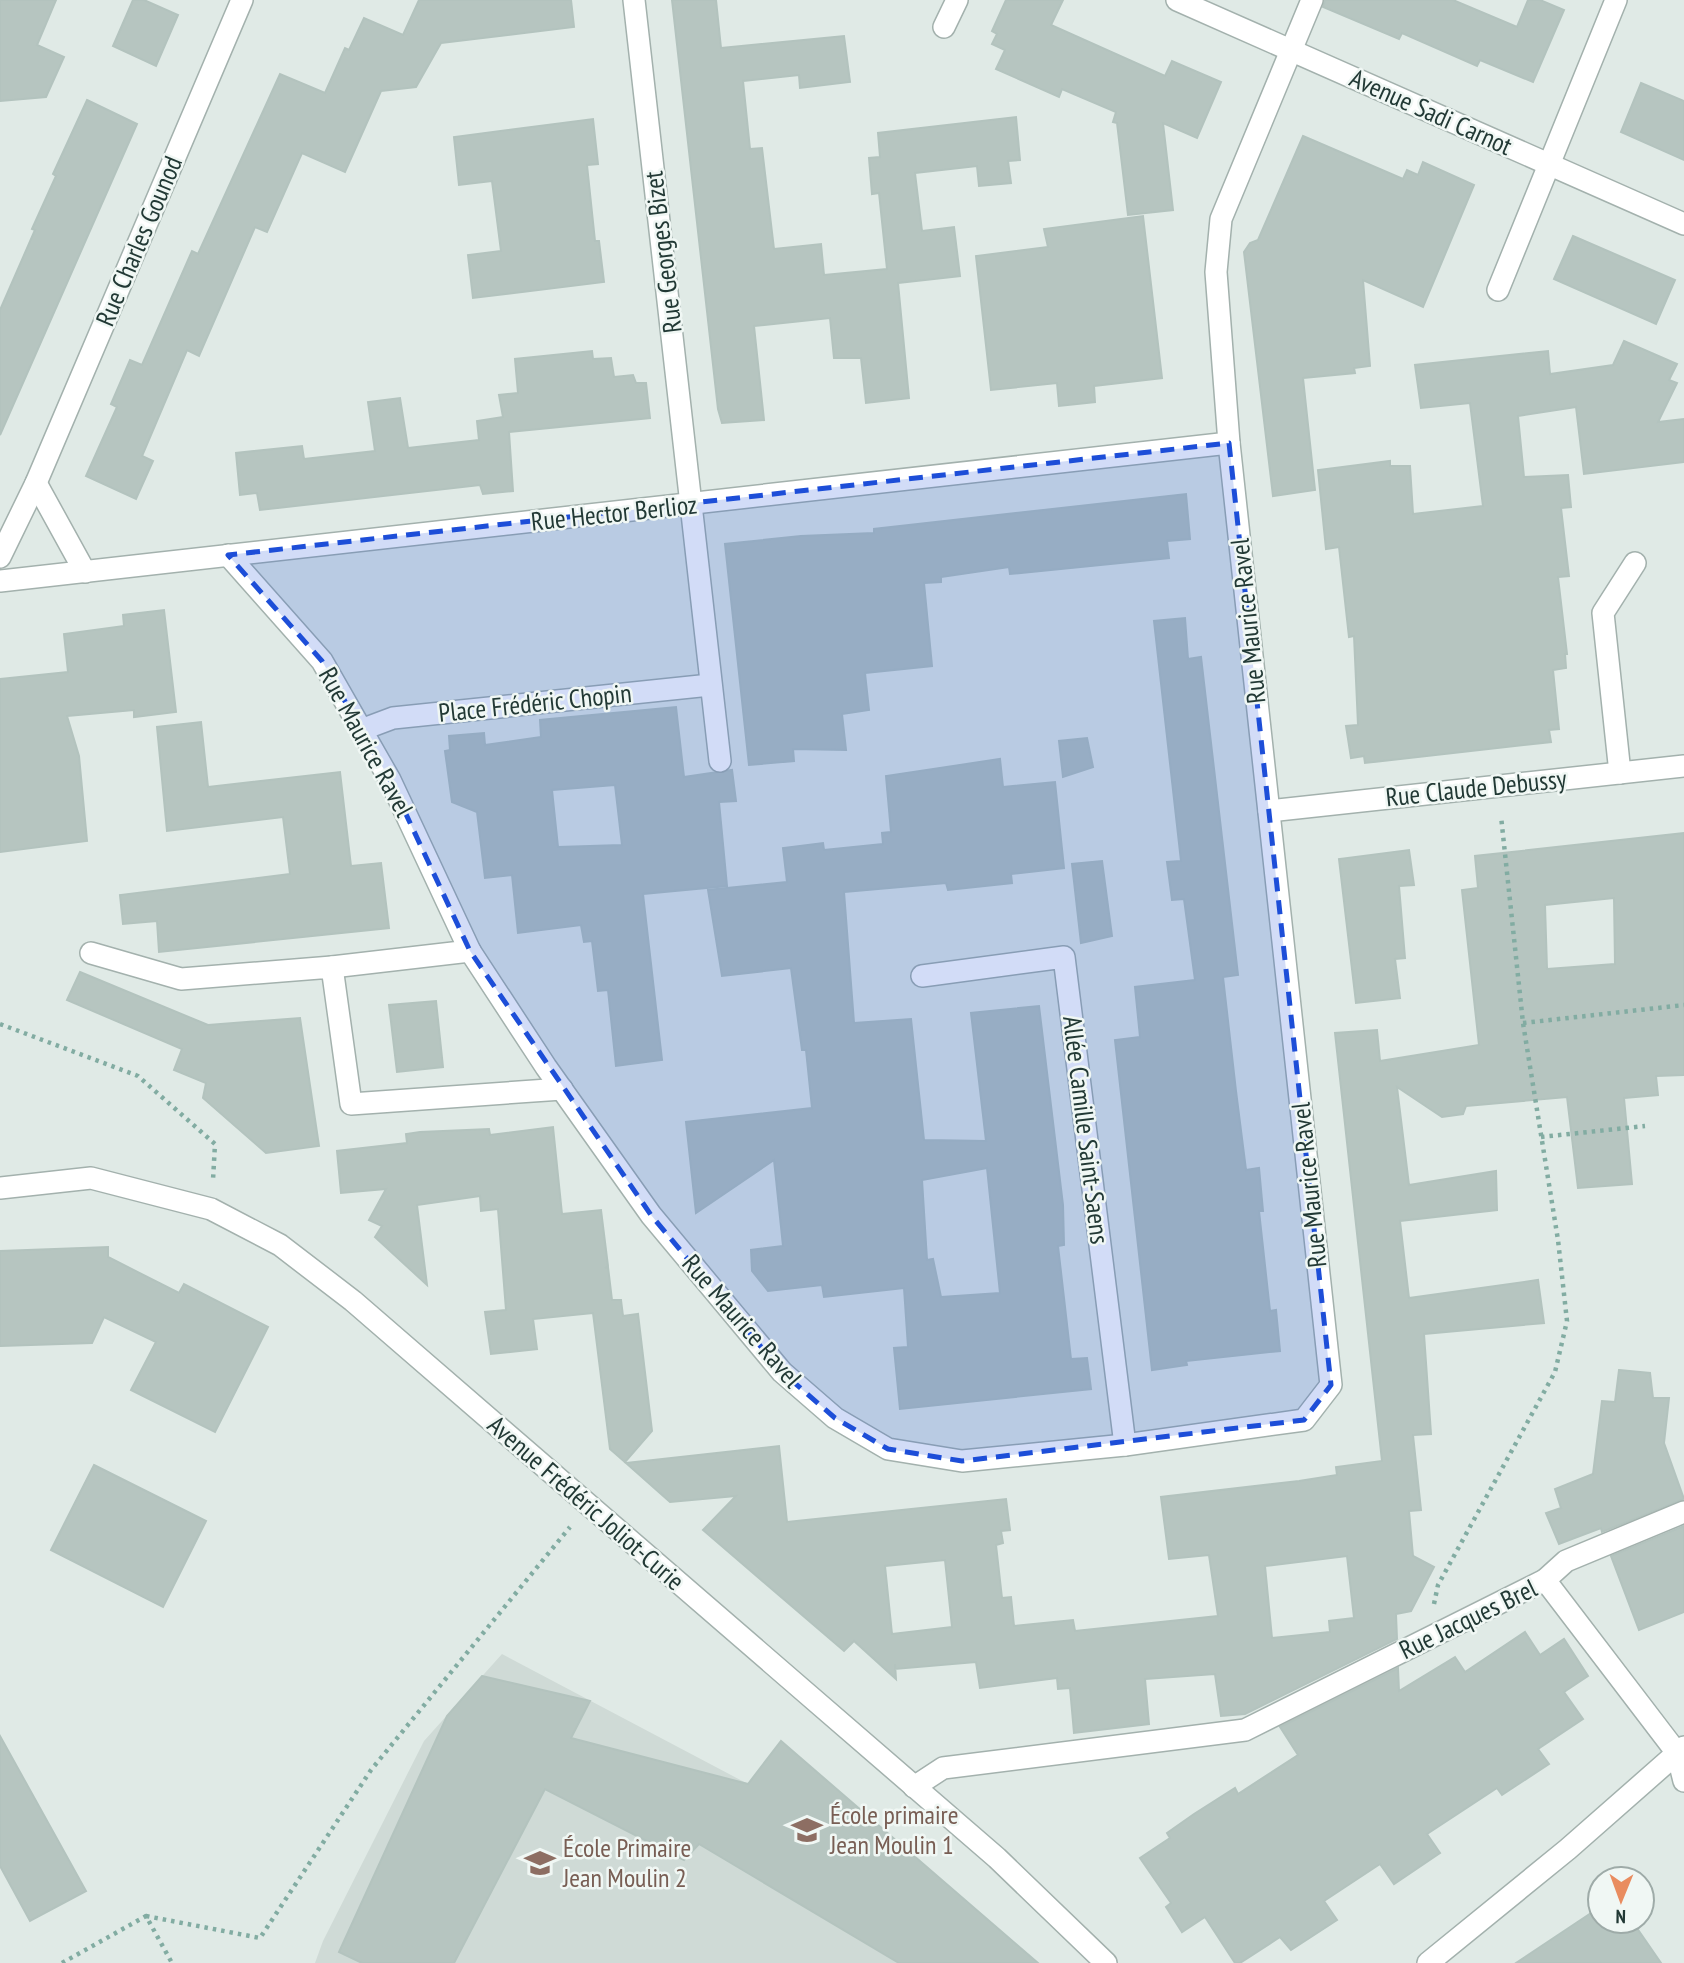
<svg xmlns="http://www.w3.org/2000/svg" width="1684" height="1963" font-family="'PT Sans Narrow',sans-serif">
  <rect width="100%" height="100%" fill="#e0eae6"/>
  <polygon fill="#cfdad6" points="502,1654 748,1784 781,1741 1021,1948 1014,1963 315,1963 323,1941 424,1741"/>
  <g fill="#b6c5c0" stroke="#b3c3be" stroke-width="2" fill-rule="evenodd">
    <polygon points="0,0 56,0 37,45 64,57 46,97 0,101"/>
    <polygon points="133,0 144,0 178,15 156,66 113,46"/>
    <polygon points="419,0 571,0 574,27 441,43 416,87 381,91 345,172 302,153 267,232 255,227 199,356 187,350 142,456 153,461 136,499 86,476 117,407 111,404 130,360 142,365 192,251 198,254 280,74 325,93 345,48 349,50 364,18 403,35"/>
    <polygon points="672,0 716,0 721,48 844,36 850,82 800,88 799,75 743,81 750,149 762,148 774,249 821,244 824,275 887,269 879,193 872,194 869,158 880,157 878,133 1016,117 1020,160 1008,161 1011,183 979,186 977,166 915,173 922,231 954,227 960,276 898,283 909,398 866,403 861,358 834,358 830,318 754,326 764,420 722,423 718,409"/>
    <polygon points="1006,0 1063,0 1051,25 1165,76 1172,61 1221,82 1197,138 1163,123 1173,210 1128,215 1117,123 1113,122 1116,112 1062,89 1059,97 996,69 1005,50 992,44 997,34 992,31"/>
    <polygon points="1325,0 1453,0 1517,27 1528,0 1540,0 1564,10 1533,82 1480,60 1477,66 1402,33 1399,39 1323,7"/>
    <polygon points="1641,83 1684,101 1684,160 1621,132"/>
    <polygon points="87,100 137,124 0,435 0,310 35,230 32,229 56,176 53,174"/>
    <polygon points="593,119 598,164 587,165 595,241 599,241 604,282 473,298 468,255 501,251 496,212 492,181 459,185 454,137"/>
    <polygon points="1303,136 1403,179 1407,170 1418,175 1423,162 1474,185 1423,307 1363,280 1370,366 1354,368 1355,373 1303,378 1315,490 1273,496 1244,252 1250,243 1258,240"/>
    <polygon points="1143,216 1162,378 1094,386 1095,402 1059,406 1057,383 991,390 976,256 1048,247 1044,229"/>
    <polygon points="1573,236 1675,280 1656,324 1554,279"/>
    <polygon points="1624,341 1677,364 1669,380 1677,383 1658,422 1684,419 1684,462 1584,474 1576,407 1518,416 1524,477 1568,475 1571,507 1561,508 1569,576 1558,577 1567,654 1565,654 1566,668 1553,670 1559,729 1549,730 1551,742 1365,763 1364,756 1351,758 1346,726 1358,725 1354,636 1349,637 1339,547 1326,549 1318,470 1390,461 1390,466 1410,466 1413,514 1483,506 1470,403 1421,408 1415,365 1548,351 1550,374 1613,365"/>
    <polygon points="592,351 593,359 611,358 614,377 633,375 636,383 646,383 650,418 509,432 513,491 483,494 480,485 260,510 257,493 240,495 236,453 302,446 304,459 375,451 368,402 400,398 408,448 479,440 477,421 503,417 499,395 518,393 515,359"/>
    <polygon points="1186,494 1190,539 1167,541 1169,558 1010,574 1009,567 941,577 941,582 924,583 932,666 865,673 869,710 842,714 846,750 793,749 794,761 749,765 725,544 801,536 874,533 874,529"/>
    <polygon points="164,610 176,712 134,717 134,710 67,716 79,756 87,841 0,852 0,679 68,672 64,634 124,626 123,615"/>
    <polygon points="1185,618 1188,659 1201,657 1238,975 1223,977 1236,1091 1246,1170 1259,1168 1263,1211 1259,1211 1270,1311 1276,1310 1280,1351 1186,1361 1187,1365 1152,1370 1115,1040 1140,1037 1135,987 1195,980 1184,899 1172,900 1167,862 1181,861 1154,621"/>
    <path d="M676,707L684,777L732,770L736,801L719,802L727,886L643,894L662,1060L616,1066L608,990L598,991L592,941L584,942L581,925L518,933L512,875L485,878L477,812L452,802L445,751L450,750L449,736L484,733L485,745L541,737L540,720ZM615,785L622,845L558,847L552,790Z"/>
    <polygon points="201,722 208,787 340,772 351,866 381,863 389,928 159,952 157,921 123,924 120,895 290,874 283,817 167,831 157,727"/>
    <polygon points="1087,738 1093,767 1063,777 1059,741"/>
    <path d="M1000,759L1003,787L1055,782L1064,868L1011,874L1012,883L948,890L946,883L844,892L854,1023L911,1019L924,1140L986,1141L971,1013L1039,1006L1063,1205L1064,1245L1058,1246L1071,1359L1087,1358L1091,1389L900,1409L894,1348L908,1347L904,1288L824,1297L822,1285L768,1291L752,1271L751,1250L783,1246L774,1160L696,1213L686,1122L812,1108L806,1050H802L791,968L722,976L708,890L787,882L783,848L823,843L824,850L883,844L882,833L891,832L886,776ZM987,1168L1000,1293L941,1297L933,1259L927,1260L922,1180Z"/>
    <path d="M1684,833V1075L1656,1076L1658,1095L1624,1098L1632,1184L1578,1188L1567,1097L1466,1106L1463,1114L1442,1117L1397,1087L1409,1185L1496,1171L1497,1210L1400,1221L1409,1298L1538,1280L1544,1323L1424,1334L1431,1434L1413,1435L1421,1510L1409,1511L1413,1556L1434,1567L1411,1611L1396,1614L1397,1639L1245,1714L1221,1716L1215,1674L1145,1679L1149,1724L1074,1733L1070,1688L1058,1689L1057,1678L980,1688L976,1662L895,1669V1664L896,1679L854,1641L844,1651L703,1530L736,1496L670,1502L626,1463L779,1446L787,1522L1006,1499L1010,1530L1001,1531L1003,1543L996,1545L1002,1598L1011,1597L1014,1626L1073,1620L1075,1631L1218,1616L1209,1555L1169,1559L1161,1497L1299,1481L1337,1475L1336,1467L1382,1461L1335,1033L1377,1030L1380,1061L1479,1045L1462,890L1478,888L1475,856ZM1614,898L1615,964L1547,969L1545,905ZM1347,1556L1354,1618L1329,1621L1330,1632L1272,1638L1265,1566ZM945,1560L952,1627L892,1634L885,1566Z"/>
    <polygon points="1409,850 1414,885 1399,886 1405,958 1395,959 1400,998 1356,1003 1339,859"/>
    <polygon points="1102,861 1112,936 1081,943 1072,864"/>
    <polygon points="80,972 208,1025 300,1018 319,1146 266,1153 203,1098 206,1083 174,1070 182,1049 67,1000"/>
    <polygon points="436,1001 443,1067 397,1072 389,1005"/>
    <polygon points="553,1127 562,1214 601,1210 608,1266 605,1268 608,1267 612,1300 621,1300 623,1316 638,1314 652,1431 625,1462 610,1449 593,1313 533,1319 537,1349 491,1354 485,1312 506,1310 498,1209 481,1211 480,1196 417,1205 427,1285 375,1237 382,1226 369,1220 386,1189 341,1193 337,1151 407,1143 406,1134 420,1132 489,1129 490,1135"/>
    <polygon points="108,1247 108,1257 179,1293 184,1284 268,1327 215,1432 131,1390 156,1342 104,1317 92,1343 0,1346 0,1251"/>
    <polygon points="1619,1370 1650,1373 1653,1398 1669,1398 1664,1443 1684,1499 1602,1532 1601,1528 1559,1544 1546,1513 1561,1508 1555,1489 1593,1474 1602,1401 1615,1402"/>
    <polygon points="94,1465 206,1521 163,1607 51,1550"/>
    <polygon points="1684,1526 1684,1612 1639,1630 1611,1556"/>
    <polygon points="1525,1632 1540,1655 1564,1639 1588,1676 1564,1692 1583,1719 1538,1749 1549,1764 1502,1795 1497,1788 1427,1834 1440,1853 1394,1884 1380,1864 1324,1901 1337,1920 1291,1950 1280,1937 1240,1963 1235,1963 1205,1917 1182,1932 1166,1907 1171,1903 1140,1858 1170,1838 1167,1833 1194,1814 1235,1788 1238,1794 1298,1755 1280,1727 1398,1668 1399,1691 1455,1657 1465,1672"/>
    <polygon points="482,1676 590,1701 571,1738 748,1784 781,1741 1038,1963 899,1963 699,1844 684,1860 545,1789 454,1963 362,1963 339,1952 447,1716"/>
    <polygon points="0,1736 86,1891 30,1921 0,1866"/>
    <polygon points="1600,1907 1600,1921 1632,1921 1661,1963 1516,1963"/>
  </g>
  <g fill="none" stroke-linecap="round" stroke-linejoin="round">
    <g stroke="#a3b1ad" stroke-width="24">
      <g id="minor">
        <polyline points="634,0 720,761"/>
        <polyline points="1177,0 1684,224"/>
        <polyline points="944,27 957,0"/>
        <polyline points="1498,290 1616,0"/>
        <polyline points="36,483 85,572"/>
        <polyline points="228,555 322,661 390,780 470,951 546,1067 651,1215 782,1372 835,1418 888,1449 962,1461 1125,1445 1304,1420 1331,1385 1229,443 1216,272 1221,219 1312,0"/>
        <polyline points="0,557 36,483 242,0"/>
        <polyline points="0,581 1229,443"/>
        <polyline points="361,730 393,718 710,685"/>
        <polyline points="1620,773 1603,613 1635,563"/>
        <polyline points="1269,811 1684,766"/>
        <polyline points="91,953 181,979 332,967 351,1104 562,1089"/>
        <polyline points="332,967 470,951"/>
        <polyline points="922,976 1064,957 1125,1445"/>
        <polyline points="0,1188 91,1178 211,1209 280,1245 353,1301 997,1858 1106,1963"/>
        <polyline points="1545,1580 1566,1561 1684,1512"/>
        <polyline points="914,1787 943,1768 1245,1730 1545,1580 1677,1753 1684,1781"/>
        <polyline points="1428,1963 1568,1849 1684,1747"/>
      </g>
    </g>
    <g stroke="#82aca2" stroke-width="4.5" stroke-dasharray="3.5 5" stroke-linecap="butt">
      <polyline points="1523,1023 1684,1005"/>
      <polyline points="0,1024 138,1076 215,1144 213,1180"/>
      <polyline points="1541,1137 1645,1126"/>
      <polyline points="1434,1604 1438,1585 1555,1372 1567,1321 1558,1240 1523,1023 1501,816"/>
      <polyline points="146,1916 260,1938 371,1770 570,1527"/>
      <polyline points="62,1963 146,1916 172,1963"/>
    </g>
    <use href="#minor" stroke="#fff" stroke-width="21"/>
  </g>
  <path fill="#1d4ed8" fill-opacity="0.2" stroke="#1d4ed8" stroke-width="5" stroke-dasharray="14 9" stroke-linejoin="round" d="M1229,443L1331,1385L1304,1420L962,1461L888,1449L835,1418L782,1372L651,1215L470,951L390,780L322,661L228,555Z"/>
  <defs>
    <g id="school-bare" transform="scale(2.415)"><path d="M0-5L7-2L0 1L-7-2ZM-4 1L0 2.5L4 1V4Q0 6-4 4Z" fill="#8d6e63" stroke="#f0f7f4" stroke-width="2.5" paint-order="stroke"/></g>
  </defs>
  <g fill-rule="evenodd">
    <use href="#school-bare" x="807" y="1830"/>
    <use href="#school-bare" x="540" y="1863"/>
  </g>
  <g text-anchor="middle" stroke-width="5" stroke-linejoin="round" paint-order="stroke">
    <g font-size="26" fill="#223935" stroke="#f0f7f4">
      <text transform="translate(1431 112) rotate(24)" y="9">Avenue Sadi Carnot</text>
      <text transform="translate(139 241) rotate(-67)" y="9">Rue Charles Gounod</text>
      <text transform="translate(663 252) rotate(-97)" y="9">Rue Georges Bizet</text>
      <text transform="translate(614 513) rotate(-6)" y="9">Rue Hector Berlioz</text>
      <text transform="translate(1248 621) rotate(-96)" y="9">Rue Maurice Ravel</text>
      <text transform="translate(535 703) rotate(-6)" y="9">Place Frédéric Chopin</text>
      <text transform="translate(366 742) rotate(61)" y="9">Rue Maurice Ravel</text>
      <text transform="translate(1476 788) rotate(-6)" y="9">Rue Claude Debussy</text>
      <text transform="translate(1086 1130) rotate(83)" y="9">Allée Camille Saint-Saens</text>
      <text transform="translate(1309 1185) rotate(-96)" y="9">Rue Maurice Ravel</text>
      <text transform="translate(742 1321) rotate(49)" y="9">Rue Maurice Ravel</text>
      <text transform="translate(586 1503) rotate(41)" y="9">Avenue Frédéric Joliot-Curie</text>
      <text transform="translate(1468 1619) rotate(-26)" y="9">Rue Jacques Brel</text>
    </g>
    <g font-size="26" fill="#785e54" stroke="#f0f7f4" text-anchor="start">
      <text x="830" y="1824">École primaire<tspan x="830" dy="30">Jean Moulin 1</tspan></text>
      <text x="563" y="1857">École Primaire<tspan x="563" dy="30">Jean Moulin 2</tspan></text>
    </g>
  </g>
  <g transform="translate(1621 1900) rotate(181)"><circle r="33" fill="#f0f7f4" stroke="#9eaba8" stroke-width="2"/>
  <path d="M0-5L12 26L0 18L-12 26Z" fill="#e98c5f"/>
  <text y="-10" font-size="19" font-weight="bold" text-anchor="middle" fill="#223935">N</text>
  </g>
</svg>
